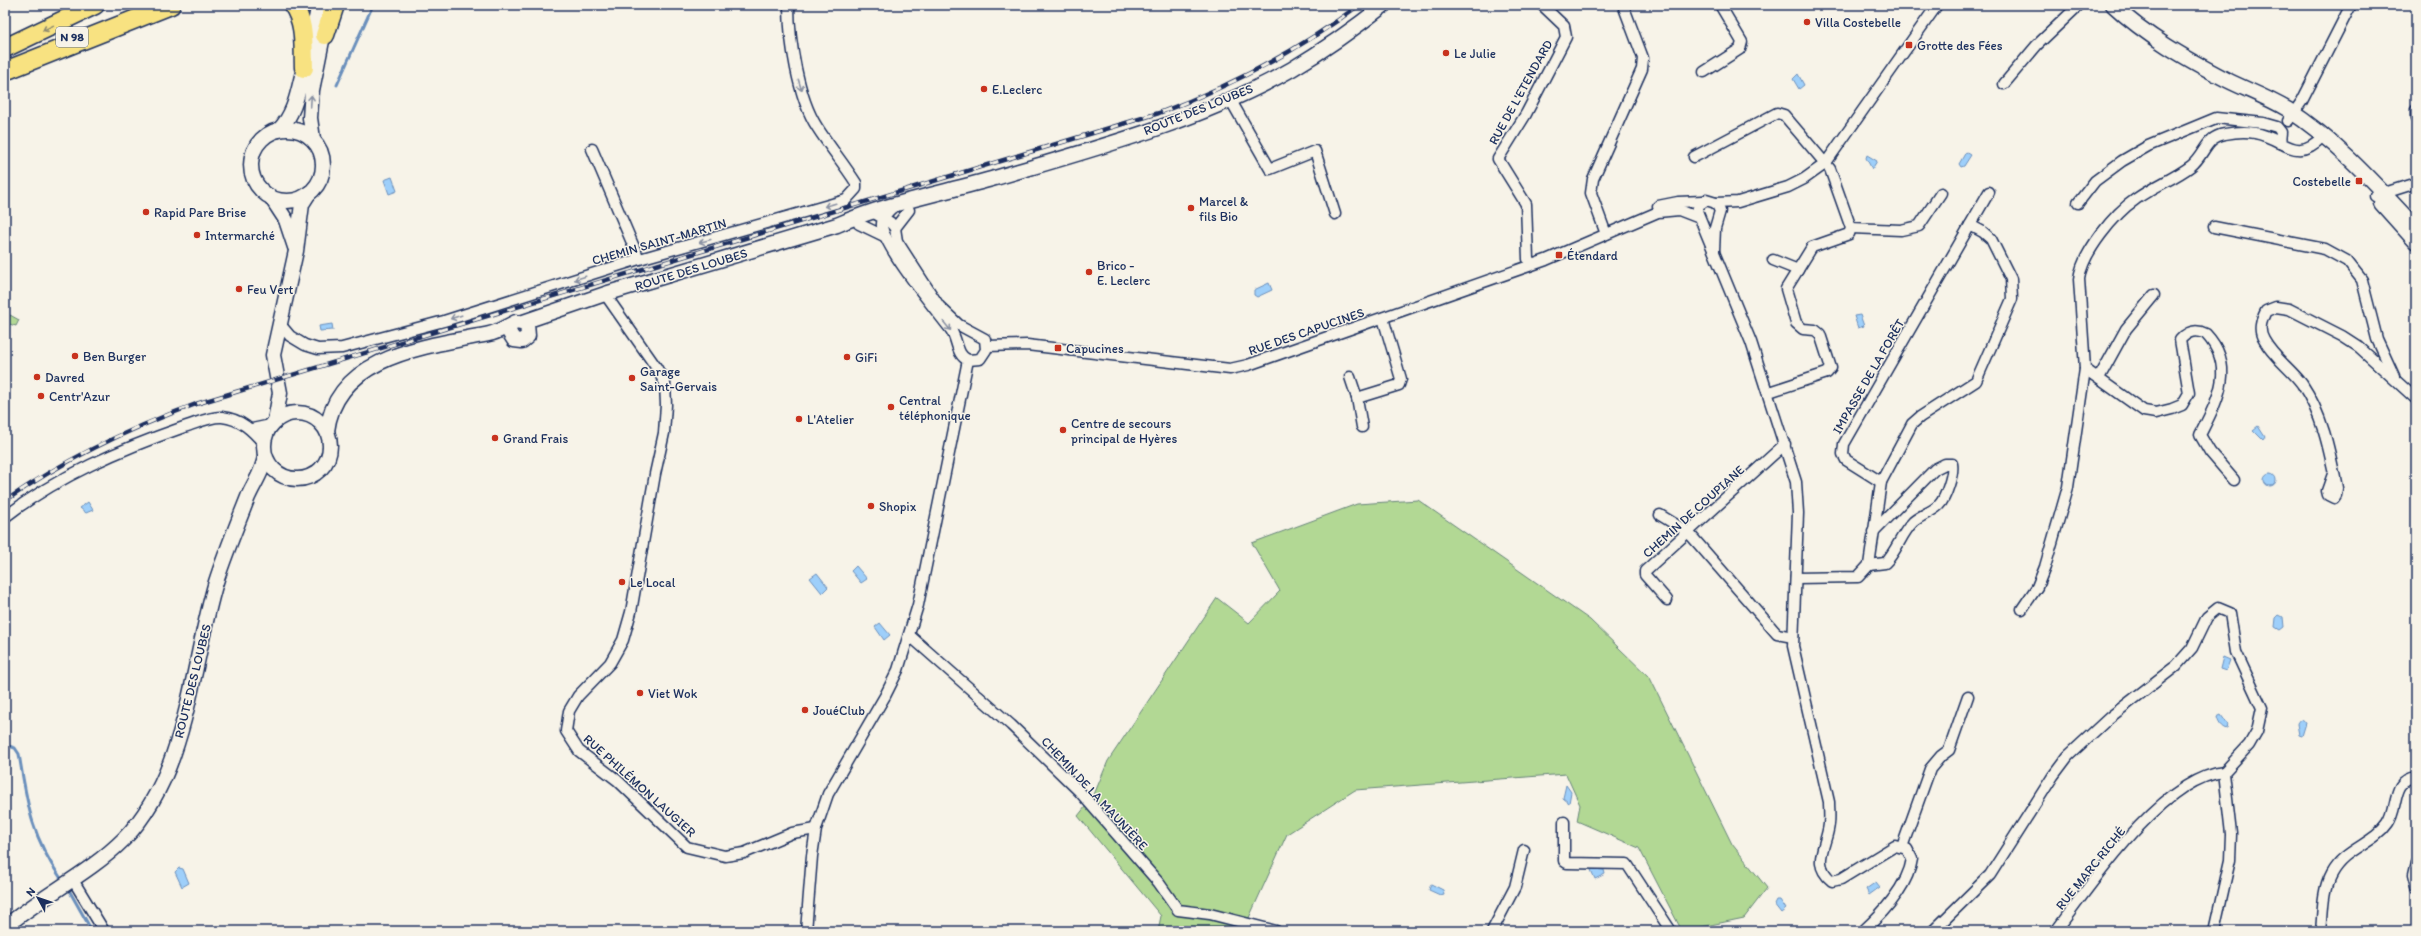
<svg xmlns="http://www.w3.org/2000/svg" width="2421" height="936" font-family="Itim,sans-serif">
  <rect width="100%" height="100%" fill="#f7f3e8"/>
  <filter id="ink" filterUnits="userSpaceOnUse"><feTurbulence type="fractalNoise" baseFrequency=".025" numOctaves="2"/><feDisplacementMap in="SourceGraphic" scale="8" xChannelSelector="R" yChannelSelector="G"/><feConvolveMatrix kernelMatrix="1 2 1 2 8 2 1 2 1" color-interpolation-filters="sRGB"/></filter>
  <g filter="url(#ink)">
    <g fill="#b2d894" stroke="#668479">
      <polygon points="10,315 19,320 16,326 6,323"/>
      <polygon points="1418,500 1590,620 1650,678 1732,844 1767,888 1744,918 1682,931 1639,848 1577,821 1580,805 1566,774 1355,790 1287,834 1243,931 1158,931 1161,916 1078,816 1093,797 1108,761 1217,598 1249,623 1280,591 1252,543 1357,504"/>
    </g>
    <g fill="#9ecffa" stroke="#6a8fbc">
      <polygon points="1798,74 1804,85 1799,89 1793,79"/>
      <polygon points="1966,152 1971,155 1964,166 1961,167 1959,164"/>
      <polygon points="1867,155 1877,161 1872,169 1866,158"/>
      <polygon points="392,177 397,191 389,194 384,180"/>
      <polygon points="1269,283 1272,290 1257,297 1254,295 1254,290"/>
      <polygon points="1860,315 1864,326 1858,328 1854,316"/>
      <polygon points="332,324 333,330 320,331 319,326"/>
      <polygon points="2258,426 2265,437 2263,440 2253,430"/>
      <circle cx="2270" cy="480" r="6"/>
      <polygon points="88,502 93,510 86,513 80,508"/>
      <polygon points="856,566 867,579 861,583 851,571"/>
      <polygon points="817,573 828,587 822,593 810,578"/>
      <polygon points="2279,615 2283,617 2284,627 2280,630 2275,627 2276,618"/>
      <polygon points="880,623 890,635 884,640 875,627"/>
      <polygon points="2223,657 2230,660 2226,671 2220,669"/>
      <path d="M2221,715L2228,725L2227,729C2221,728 2218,722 2217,717Z"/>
      <polygon points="2300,720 2306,723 2302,736 2299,735 2297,724"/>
      <polygon points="1566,785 1571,792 1569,803 1563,798"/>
      <polygon points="179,868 183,869 189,883 182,887 175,872"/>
      <polygon points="1594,869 1604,870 1605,874 1595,879 1591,870"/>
      <polygon points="1876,882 1880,887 1869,895 1866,889"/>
      <polygon points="1431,884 1443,890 1444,894 1440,895 1429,890"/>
      <polygon points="1776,900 1780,900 1786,909 1781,913 1774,904"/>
    </g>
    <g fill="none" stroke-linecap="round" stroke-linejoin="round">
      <g stroke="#6a8fbc" stroke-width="3">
        <polyline points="337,85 373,5"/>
        <path d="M5,745L15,748L19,754C27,802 31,836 60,877"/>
        <polyline points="70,892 92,931"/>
      </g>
      <g stroke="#1b2f5e" stroke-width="13">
        <g id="street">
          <polyline points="1704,72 1740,49 1742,42 1720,5"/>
          <polyline points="2004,84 2037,45 2079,5"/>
          <polyline points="1230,99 1270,169 1315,151 1335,214"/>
          <polyline points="2416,110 2416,119"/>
          <polyline points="2288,121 2302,101 2351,5"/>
          <polyline points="592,149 639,259"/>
          <polyline points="1694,157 1777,113 1784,115 1830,169 1851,228 1849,234 1812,247 1786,289 1796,323 1803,329 1815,330 1820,334 1831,368 1827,373 1769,392"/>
          <polyline points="2375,196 2416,183"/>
          <polyline points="2078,203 2095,181 2122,161 2148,146 2216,118 2263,123 2277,127 2281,132 2280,143"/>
          <polyline points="1658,206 1678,202 1703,201"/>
          <path d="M872,212L890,222L895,228L897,241L939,306L959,325L985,339L986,350L980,359L968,360C956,355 958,340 951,330C935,309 885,249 882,226C881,217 889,211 894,206"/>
          <polyline points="859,224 886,237"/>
          <polyline points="2214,227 2325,249 2347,261 2362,280 2377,339 2394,376"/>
          <polyline points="895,228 909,210"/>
          <polyline points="1851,228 1901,230 1919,226 1941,193"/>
          <polyline points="1606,234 1591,193 1593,179 1642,69 1643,58 1623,5"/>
          <polyline points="1714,251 1715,228 1720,211 1716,203"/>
          <polyline points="1773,260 1798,270"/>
          <polyline points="1531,265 1528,259 1526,204 1498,159 1526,114 1566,37 1564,26 1542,5"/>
          <polyline points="605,294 656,367 665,383 666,405 664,433 655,474 631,612 623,640 610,663 578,696 569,711 566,731 579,751 617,780 687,847 725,856 744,853 792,833 816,829"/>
          <path d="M279,323L290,336L305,345L318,349L342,348L444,321L636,260L846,200L856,189V183C844,164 829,146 817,127C798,98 789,39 789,5"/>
          <polyline points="987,346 1027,345 1230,369 1248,365 1546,260 1658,212 1679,210 1697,217"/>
          <path d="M2085,369L2144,411L2156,413L2172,409L2182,405L2189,393L2180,340C2188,331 2196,329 2206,334C2237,367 2217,401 2200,435L2210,452L2234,480"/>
          <polyline points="1350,377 1357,398 1399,385 1401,379 1383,318"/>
          <polyline points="2099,378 2126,329 2154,295"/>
          <polyline points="1357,398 1362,427"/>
          <polyline points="252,429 271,425"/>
          <path d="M2333,474L2327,491L2328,495L2334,498L2336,495L2337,488C2330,453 2323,415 2302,384C2291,369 2273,357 2264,340C2258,330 2261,321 2266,311L2276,307L2289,309L2342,336L2359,347L2416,399"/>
          <polyline points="1881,482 1846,460 1843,454 1844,444 1989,192"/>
          <polyline points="1660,515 1688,532 1777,634 1793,637"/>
          <path d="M5,517C58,476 121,449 184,427C195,424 210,416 222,417C241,419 252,430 264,444"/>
          <path d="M1869,565L1885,563C1897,551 1901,534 1913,522C1921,515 1932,512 1939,505C1946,498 1954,473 1952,464H1945L1935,469L1873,532"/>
          <polyline points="1796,578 1858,577 1869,565 1881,482 1912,424 1920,417 1976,381 2012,299 2011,279 1991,239 1983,232 1970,225"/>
          <polyline points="1667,600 1645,575 1645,571 1785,444"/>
          <path d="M2022,609L2037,587L2045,567L2068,487L2085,369L2079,279C2082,253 2115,213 2136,199C2154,186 2174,179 2191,166C2205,155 2205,137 2225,134C2235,132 2245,131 2255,133C2285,138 2295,165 2323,136"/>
          <polyline points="909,635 1011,725 1079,791 1159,883 1178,910 1210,914 1276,931"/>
          <polyline points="1564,822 1564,861 1567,863 1627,864 1671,931"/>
          <polyline points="1902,847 1930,769 1941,756 1949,750 1968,696"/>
          <polyline points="2416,862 2413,875 2416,887"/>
          <polyline points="73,880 104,931"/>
          <polyline points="806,931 812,856 816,829 828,794 885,696 898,670 918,605 968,360"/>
          <polyline points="1492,931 1515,887 1524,850"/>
          <path d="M1863,931C1882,914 1908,886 1912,859L1907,849L1895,846L1841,879L1832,881C1810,863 1827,846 1829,824C1830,817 1829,809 1829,802L1793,646L1798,513L1796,482L1751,342L1697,211L1699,205L1706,200L1716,203L1738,202L1788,187L1804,179L1825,164L1937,5"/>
          <polyline points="1933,931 1990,875 2053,776 2068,756 2109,718 2176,666 2192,648 2207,617 2218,608 2230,613 2236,652 2262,708 2257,731 2249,745 2224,772 2231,834 2230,860 2214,931"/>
          <path d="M2056,931C2091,884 2163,777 2224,772"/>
          <path d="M2321,931C2323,913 2322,890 2331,874C2345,848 2373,845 2388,823C2399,807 2391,780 2416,777"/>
        </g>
      </g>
      <g stroke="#1b2f5e" stroke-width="17">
        <g id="secondary">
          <path d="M2113,5C2146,36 2187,59 2227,80C2247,90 2267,97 2287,109C2336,140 2377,186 2416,228"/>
          <circle cx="287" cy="165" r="36"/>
          <path d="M279,130C296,112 298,90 304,68C309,47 316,27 318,5"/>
          <polyline points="313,139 310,118 312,90 325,26"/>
          <polyline points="271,197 286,220 295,247"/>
          <polyline points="2381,203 2416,242"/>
          <path d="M523,322L605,294L837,225C887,203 943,193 995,178C1094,149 1203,120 1292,69C1324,50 1355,28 1384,5"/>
          <circle cx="297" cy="446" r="33"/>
          <polyline points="275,421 280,393 273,355 296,251 302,204 309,193"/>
          <path d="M327,431C336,355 428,346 489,334C499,332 507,326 516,322L527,324L528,336L522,341L514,340L509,332L510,326"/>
          <path d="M5,927C43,895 89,874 124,839C188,773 191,665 216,582C225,554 237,525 248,497C254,483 263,472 265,456"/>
        </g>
      </g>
      <g stroke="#1b2f5e" stroke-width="21">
        <g id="highway">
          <path d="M293,5C306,24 303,46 304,68"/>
          <polyline points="325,35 335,5"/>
          <polyline points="5,48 95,5"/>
          <polyline points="5,71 171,5"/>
        </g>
      </g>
      <use href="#street" stroke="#f7f3e8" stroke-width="10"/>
      <use href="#secondary" stroke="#f7f3e8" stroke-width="14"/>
      <use href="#highway" stroke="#f8e281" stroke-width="18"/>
      <g stroke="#1b2f5e" stroke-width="4.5">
        <path id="rail" d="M5,501C65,459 128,429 196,404L1159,113C1231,86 1298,51 1359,5"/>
      </g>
      <use href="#rail" stroke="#f7f3e8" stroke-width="3" stroke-dasharray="9" stroke-linecap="butt"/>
    </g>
    <defs><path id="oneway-shaft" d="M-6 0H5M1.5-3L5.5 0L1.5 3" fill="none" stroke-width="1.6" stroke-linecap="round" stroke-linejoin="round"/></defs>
    <use stroke="#8a8870" href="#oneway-shaft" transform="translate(48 28) rotate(154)"/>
    <g stroke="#8991a3">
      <use href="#oneway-shaft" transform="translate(800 85) rotate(73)"/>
      <use href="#oneway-shaft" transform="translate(311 101) rotate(-86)"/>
      <use href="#oneway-shaft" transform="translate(830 205) rotate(164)"/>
      <use href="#oneway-shaft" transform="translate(705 241) rotate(165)"/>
      <use href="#oneway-shaft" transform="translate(580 278) rotate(162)"/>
      <use href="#oneway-shaft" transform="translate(456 317) rotate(162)"/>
      <use href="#oneway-shaft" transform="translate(947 326) rotate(51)"/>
    </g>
  </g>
  <g fill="#c8321e" stroke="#f7f3e8" stroke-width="1.5">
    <circle cx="1807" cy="22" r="4"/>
    <rect x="1905" y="41" width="8" height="8" rx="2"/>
    <circle cx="1446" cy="53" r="4"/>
    <circle cx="984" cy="89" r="4"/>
    <rect x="2355" y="177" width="8" height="8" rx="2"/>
    <circle cx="1191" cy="208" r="4"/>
    <circle cx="146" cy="212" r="4"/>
    <circle cx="197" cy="235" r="4"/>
    <rect x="1555" y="251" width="8" height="8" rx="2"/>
    <circle cx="1089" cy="272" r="4"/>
    <circle cx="239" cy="289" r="4"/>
    <rect x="1054" y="344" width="8" height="8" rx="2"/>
    <circle cx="75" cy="356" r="4"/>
    <circle cx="847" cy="357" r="4"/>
    <circle cx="37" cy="377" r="4"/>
    <circle cx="632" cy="378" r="4"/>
    <circle cx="41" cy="396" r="4"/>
    <circle cx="891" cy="407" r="4"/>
    <circle cx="799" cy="419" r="4"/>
    <circle cx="1063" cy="430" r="4"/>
    <circle cx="495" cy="438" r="4"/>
    <circle cx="871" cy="506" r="4"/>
    <circle cx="622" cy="582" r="4"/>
    <circle cx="640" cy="693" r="4"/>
    <circle cx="805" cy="710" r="4"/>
  </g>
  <g text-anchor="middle" stroke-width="3" stroke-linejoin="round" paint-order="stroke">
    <rect fill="#f7f3e8" stroke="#5d6a87" stroke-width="1" x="56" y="27" width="32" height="20" rx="3"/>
    <g font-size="12" font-weight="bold" fill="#1b2f5e">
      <text x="72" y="41">N 98</text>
    </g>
    <g font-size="13" fill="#1b2f5e" stroke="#f7f3e8" text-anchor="start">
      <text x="1815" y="27">Villa Costebelle</text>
      <text x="1917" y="50">Grotte des Fées</text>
      <text x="1454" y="58">Le Julie</text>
      <text x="992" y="94">E.Leclerc</text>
      <text x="2351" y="186" text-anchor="end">Costebelle</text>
      <text x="1199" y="206">Marcel &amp;<tspan x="1199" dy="15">fils Bio</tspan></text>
      <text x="154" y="217">Rapid Pare Brise</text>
      <text x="205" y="240">Intermarché</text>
      <text x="1567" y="260">Étendard</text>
      <text x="1097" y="270">Brico -<tspan x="1097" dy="15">E. Leclerc</tspan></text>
      <text x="247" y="294">Feu Vert</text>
      <text x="1066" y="353">Capucines</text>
      <text x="83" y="361">Ben Burger</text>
      <text x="855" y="362">GiFi</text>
      <text x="640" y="376">Garage<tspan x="640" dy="15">Saint-Gervais</tspan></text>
      <text x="45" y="382">Davred</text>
      <text x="49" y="401">Centr'Azur</text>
      <text x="899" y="405">Central<tspan x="899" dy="15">téléphonique</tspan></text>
      <text x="807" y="424">L'Atelier</text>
      <text x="1071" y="428">Centre de secours<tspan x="1071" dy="15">principal de Hyères</tspan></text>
      <text x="503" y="443">Grand Frais</text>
      <text x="879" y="511">Shopix</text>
      <text x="630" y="587">Le Local</text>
      <text x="648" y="698">Viet Wok</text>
      <text x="813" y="715">JouéClub</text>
    </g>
    <g font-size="13" fill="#1b2f5e" stroke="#f7f3e8">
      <text transform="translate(1520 92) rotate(-61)" y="5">RUE DE L'ETENDARD</text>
      <text transform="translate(1198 109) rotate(-22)" y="5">ROUTE DES LOUBES</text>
      <text transform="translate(659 241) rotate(-16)" y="5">CHEMIN SAINT-MARTIN</text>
      <text transform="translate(691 269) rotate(-17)" y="5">ROUTE DES LOUBES</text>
      <text transform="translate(1306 331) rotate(-19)" y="5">RUE DES CAPUCINES</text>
      <text transform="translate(1868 376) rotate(-60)" y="5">IMPASSE DE LA FORÊT</text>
      <text transform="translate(1693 511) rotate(-42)" y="5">CHEMIN DE COUPIANE</text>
      <text transform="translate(192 681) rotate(-76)" y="5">ROUTE DES LOUBES</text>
      <text transform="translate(640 785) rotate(42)" y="5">RUE PHILÉMON LAUGIER</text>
      <text transform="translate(1095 793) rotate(47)" y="5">CHEMIN DE LA MAUNIÈRE</text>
      <text transform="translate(2090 868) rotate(-51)" y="5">RUE MARC RICHÉ</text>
    </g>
  </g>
  <rect width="2421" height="936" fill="none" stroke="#f7f3e8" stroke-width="20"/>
  <rect x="10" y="10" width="2401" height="916" fill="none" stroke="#1b2f5e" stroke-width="1.5" filter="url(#ink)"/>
  <g transform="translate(38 898) rotate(310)" stroke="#f7f3e8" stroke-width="3" paint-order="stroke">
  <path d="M0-3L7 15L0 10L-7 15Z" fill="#1b2f5e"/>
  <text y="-6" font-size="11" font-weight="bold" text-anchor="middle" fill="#1b2f5e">N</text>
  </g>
</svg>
